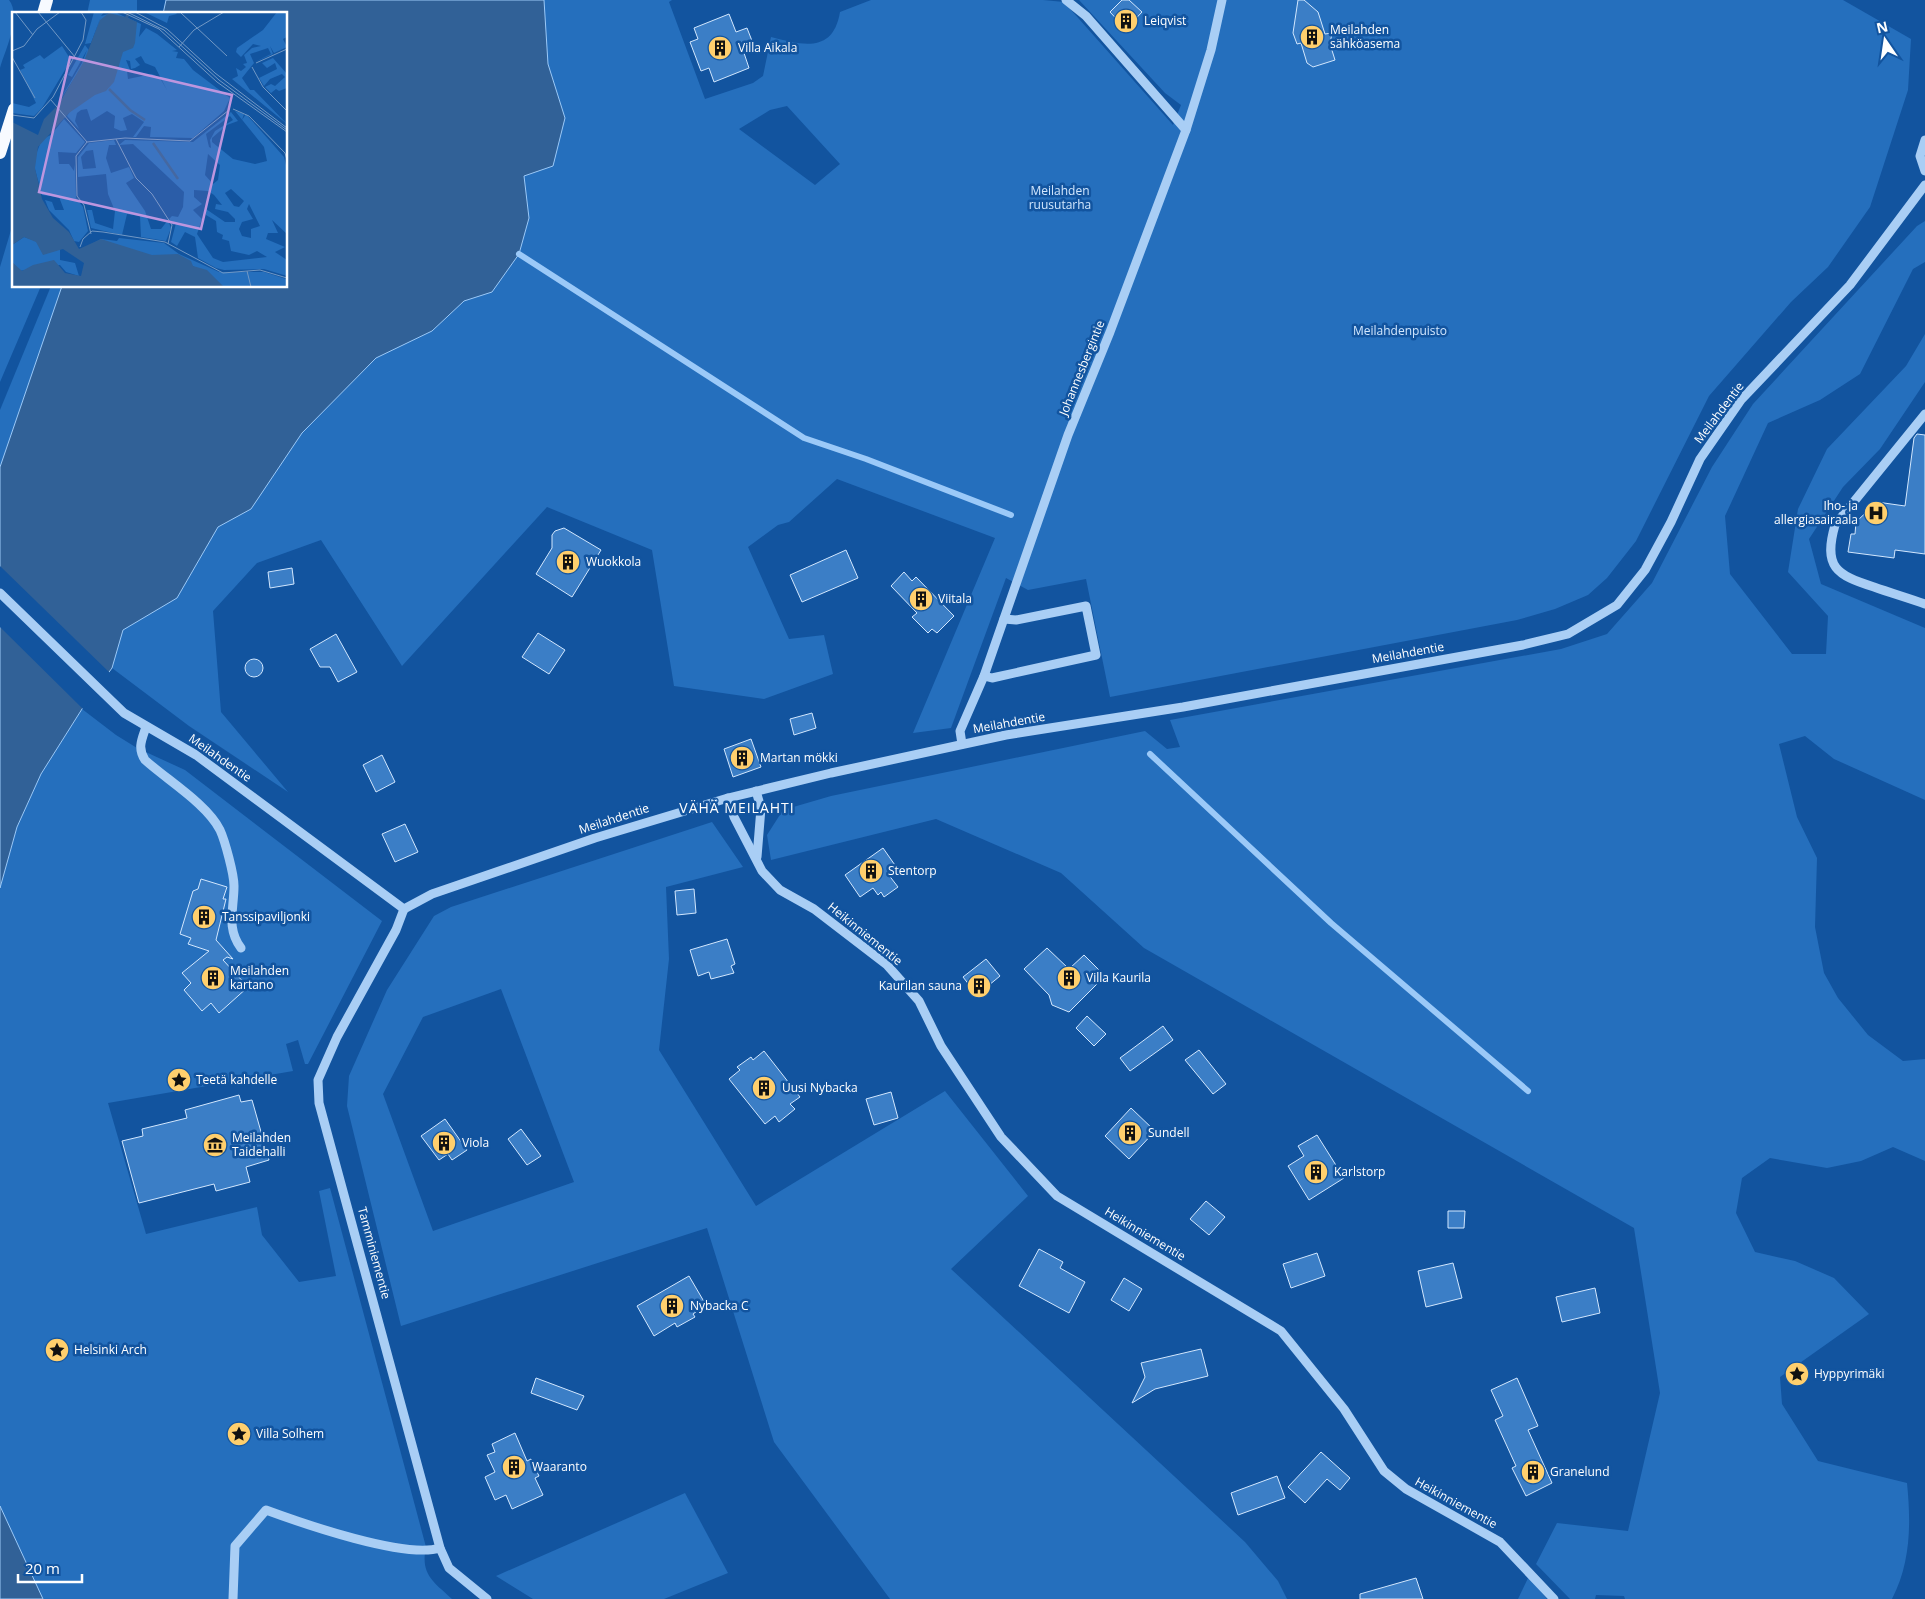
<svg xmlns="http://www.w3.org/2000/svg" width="1925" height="1599" font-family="'Open Sans',sans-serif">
  <rect width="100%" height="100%" fill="#12549f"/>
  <g fill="#256fbd" fill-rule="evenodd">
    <path d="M0,0H9C22,17 5,50 0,68Z"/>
    <polygon points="90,0 137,0 137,14 87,14"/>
    <path d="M428,0H672L669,2L705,99L753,83L763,76L771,37C802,45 833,54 840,12L871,0H1043L1064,2L1173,125L1181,105L1165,93L1079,0H1843L1911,39L1908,90L1870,207L1828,267L1791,302L1709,396L1636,541L1607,578L1588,595L1555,609L1517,620L1110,697L1086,579L1028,590L1006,578L951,728L913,733L995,538L837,479L789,522L778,525L748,547L789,639L824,635L833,674L764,699L674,686L652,550L547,507L402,666L321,540L257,563L213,611L221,712L288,792L189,726L112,668L122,630L319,233ZM787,106L840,164L815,185L739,129L770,110Z"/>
    <polygon points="14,220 14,286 41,286 0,382 0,267"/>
    <path d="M1925,221V262L1913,269L1860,374L1820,400L1768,423L1725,516L1730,574L1792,654H1826L1828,616L1788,572L1798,509L1827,449L1906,366L1925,334V382L1880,449L1843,487L1809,539L1821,584L1925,628V800L1834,759L1805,736L1779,744L1797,817L1817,858L1815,927L1824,973L1838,998L1868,1035L1903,1061L1925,1059V1161L1893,1147L1861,1161L1827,1168L1770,1158L1742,1178L1736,1213L1755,1252L1795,1261L1834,1278L1869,1314L1780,1377L1782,1404L1818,1461L1907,1483C1911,1523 1911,1562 1892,1599H1625L1624,1596L1596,1595L1595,1599H1570L1536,1564L1557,1523L1628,1531L1660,1393L1634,1228L1144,948L1061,873L936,819L771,860L767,835L783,810L831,796L1145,731L1167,749L1180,747L1170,720L1561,649L1607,634L1652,583L1712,467L1753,404L1917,226Z"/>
    <polygon points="51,286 87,286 0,541 0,410"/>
    <path d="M82,709L116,735L137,748L185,770L382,921L308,1064H305L298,1040L286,1044L293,1071L108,1103L146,1234L257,1207L262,1235L299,1282L336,1276L319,1191L330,1188L426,1547C420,1575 434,1582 452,1599H43L0,1555V888L17,827L41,774Z"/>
    <path d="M712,822L743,867L666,887L669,959L659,1050L756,1206L945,1091L1028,1196L951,1269L1245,1542L1278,1581L1287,1599H890L774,1442L707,1228L401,1326L347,1106L349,1076L387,990L434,916L451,907ZM501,989L574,1182L433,1231L383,1094L423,1017Z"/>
    <polygon points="685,1493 728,1573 664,1599 533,1599 496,1576"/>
    <polygon points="1529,1576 1547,1599 1518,1599"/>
  </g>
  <g fill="#316197" stroke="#9bc9f8">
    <polygon points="166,0 544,0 548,64 565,118 553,166 524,176 529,218 519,254 492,292 464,301 432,331 376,358 302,433 251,509 218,527 177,598 123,630 112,668 82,709 41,774 17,827 0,888 0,467 62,286 286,286 286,14 163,14"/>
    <polygon points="0,1506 43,1599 0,1599"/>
  </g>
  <polygon fill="#12549f" points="0,566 111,674 84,710 0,627"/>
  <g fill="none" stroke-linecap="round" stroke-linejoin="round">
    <g stroke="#9bc9f8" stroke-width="6">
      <polyline points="519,254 804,438 866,459 1011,515"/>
      <polyline points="1150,754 1331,923 1528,1091"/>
    </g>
  </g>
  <g fill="#3b7ec6" stroke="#d2e7fe">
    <polygon points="1122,0 1129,0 1142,12 1126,29 1110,12"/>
    <polygon points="1298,0 1304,0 1318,12 1325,34 1332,33 1330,44 1335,60 1313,67 1307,63 1301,43 1297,44 1293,33"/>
    <polygon points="729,14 736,32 747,28 754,46 743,50 749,68 714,82 709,68 701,71 690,42 698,39 694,28"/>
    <polygon points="1917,434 1925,435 1925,554 1895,550 1894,558 1848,552 1851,534 1855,534 1856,522 1877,502 1905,506 1914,438"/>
    <polygon points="564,528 601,550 572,597 536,574 552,548 552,535 555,531"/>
    <polygon points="846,550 858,578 802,602 790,575"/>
    <polygon points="292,568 294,584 270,588 268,572"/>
    <polygon points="904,572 912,581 916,577 954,616 937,633 932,629 928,633 912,617 917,613 891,586"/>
    <polygon points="538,633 565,650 549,674 522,657"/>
    <polygon points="336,634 357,672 338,682 330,667 320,667 310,649"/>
    <circle cx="254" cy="668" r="9"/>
    <polygon points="812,713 816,728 794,735 790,719"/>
    <polygon points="751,739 761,767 733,777 724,749"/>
    <polygon points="382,755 395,782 376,792 363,765"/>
    <polygon points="405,824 418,852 395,862 382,834"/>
    <polygon points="883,848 897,868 888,874 898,887 884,897 881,892 878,895 873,888 860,897 845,875"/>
    <polygon points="201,879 227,887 223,899 226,899 216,940 233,959 227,957 223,960 248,987 219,1013 211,1003 202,1011 184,990 191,983 182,973 209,951 188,944 191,938 180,934 193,891 198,889"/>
    <polygon points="694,889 696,913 677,915 675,891"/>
    <polygon points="727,939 735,964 731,966 734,973 711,979 709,972 698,976 690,950"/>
    <polygon points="1047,948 1069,969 1084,955 1105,976 1069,1012 1052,1005 1049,995 1024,969"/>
    <polygon points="986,959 1000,976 977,995 963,977"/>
    <polygon points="1087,1016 1106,1034 1094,1046 1076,1028"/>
    <polygon points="1163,1026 1173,1040 1130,1071 1120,1058"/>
    <polygon points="1199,1050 1226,1084 1213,1094 1185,1060"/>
    <polygon points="764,1051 800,1097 790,1104 795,1109 779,1122 775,1116 765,1124 729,1079 740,1070 737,1067 751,1057 753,1060"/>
    <polygon points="891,1092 898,1118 874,1125 866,1099"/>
    <polygon points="239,1095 241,1102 252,1100 269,1160 246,1167 250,1182 216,1191 214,1184 139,1203 122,1141 143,1136 142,1129 187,1118 185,1110"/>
    <polygon points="1131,1108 1155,1131 1129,1159 1105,1136"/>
    <polygon points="445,1119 467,1150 452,1160 448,1154 439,1160 421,1136"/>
    <polygon points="521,1129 541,1156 527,1165 508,1139"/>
    <polygon points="1317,1135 1344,1178 1309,1200 1288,1166 1304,1156 1298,1146"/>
    <polygon points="1206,1201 1225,1217 1209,1235 1190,1219"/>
    <polygon points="1448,1211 1465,1211 1464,1228 1448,1228"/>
    <polygon points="1039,1249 1063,1262 1060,1268 1085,1282 1069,1313 1019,1286"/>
    <polygon points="1317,1253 1325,1276 1291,1288 1283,1264"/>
    <polygon points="1453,1263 1462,1298 1426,1307 1418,1271"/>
    <polygon points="689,1276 706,1305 693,1314 695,1317 677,1327 675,1323 654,1336 637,1306"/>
    <polygon points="1124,1278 1142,1289 1129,1311 1111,1300"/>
    <polygon points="1595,1288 1600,1313 1562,1322 1556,1297"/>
    <polygon points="1201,1349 1208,1376 1155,1389 1132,1403 1145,1377 1141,1363"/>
    <polygon points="536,1378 584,1396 577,1410 531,1393"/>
    <polygon points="1517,1378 1538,1426 1528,1430 1552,1483 1526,1496 1512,1468 1516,1466 1495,1420 1503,1416 1491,1390"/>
    <polygon points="515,1433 527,1461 531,1459 539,1476 535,1478 543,1495 512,1509 506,1495 495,1500 485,1477 495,1472 487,1455 495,1452 492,1444"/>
    <polygon points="1321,1452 1350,1478 1340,1490 1327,1479 1305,1503 1288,1487"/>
    <polygon points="1277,1476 1285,1498 1238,1515 1231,1493"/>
    <polygon points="1416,1578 1423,1599 1360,1599 1360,1594"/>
  </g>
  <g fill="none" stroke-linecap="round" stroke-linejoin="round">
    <g stroke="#a9cef5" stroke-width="9">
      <polyline points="1066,0 1086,16 1186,130"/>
      <polyline points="1925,140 1920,156 1925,171"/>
      <path d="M1925,414L1835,525C1823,567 1836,575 1874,587C1891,593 1908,598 1925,604"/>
      <polyline points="0,593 124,713 196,755 404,909 432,894 595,838 728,798 831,773 1006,735 1183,707 1523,645 1568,634 1617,605 1645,570 1671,522 1700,459 1741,400 1850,285 1925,185"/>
      <polyline points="984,676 992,678 1096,655 1086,606 1016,620 1004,619"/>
      <path d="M146,727C142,739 137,748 145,760C167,780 207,804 220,830C225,841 234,874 234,886C234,909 226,928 241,948"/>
      <polyline points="962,744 960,731 984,676 1068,435 1110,332 1186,130 1211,50 1222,0"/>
      <polyline points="756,791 761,808 757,857"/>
      <polyline points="728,798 734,817 762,871 780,890 814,909 887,965 919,1001 941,1046 1001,1137 1057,1196 1281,1331 1344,1409 1384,1471 1406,1489 1500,1542 1554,1599"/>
      <polyline points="404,909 396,930 337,1037 318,1080 319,1103 440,1548 449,1568 487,1599"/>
      <path d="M233,1599L235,1546L266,1510C304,1524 405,1559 440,1548"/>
    </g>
    <g stroke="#f7faff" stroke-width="12">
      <polyline points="43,14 47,0"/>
      <polyline points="0,153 14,109"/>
    </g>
  </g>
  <defs>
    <g id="building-disc" transform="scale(1.25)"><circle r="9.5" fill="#ffcf6d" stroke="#12549f"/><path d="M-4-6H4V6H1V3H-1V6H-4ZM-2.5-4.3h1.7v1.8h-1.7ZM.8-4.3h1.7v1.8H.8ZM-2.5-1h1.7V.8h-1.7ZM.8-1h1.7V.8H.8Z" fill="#111"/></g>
    <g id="hospital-disc" transform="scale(1.25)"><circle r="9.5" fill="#ffcf6d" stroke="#12549f"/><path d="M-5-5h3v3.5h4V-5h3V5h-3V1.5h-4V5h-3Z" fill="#111"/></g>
    <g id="sight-disc" transform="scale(1.25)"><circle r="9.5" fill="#ffcf6d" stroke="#12549f"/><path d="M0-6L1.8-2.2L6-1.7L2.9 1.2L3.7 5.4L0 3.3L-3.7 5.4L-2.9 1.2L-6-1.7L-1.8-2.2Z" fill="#111"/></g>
    <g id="museum-disc" transform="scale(1.25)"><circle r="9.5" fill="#ffcf6d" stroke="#12549f"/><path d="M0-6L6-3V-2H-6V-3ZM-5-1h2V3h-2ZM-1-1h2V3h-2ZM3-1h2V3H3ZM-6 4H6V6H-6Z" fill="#111"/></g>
  </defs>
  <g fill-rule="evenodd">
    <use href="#building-disc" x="1126" y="21"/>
    <use href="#building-disc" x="1312" y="37"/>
    <use href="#building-disc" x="720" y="48"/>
    <use href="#hospital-disc" x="1876" y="513"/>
    <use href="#building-disc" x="568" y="562"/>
    <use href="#building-disc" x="921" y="599"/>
    <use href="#building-disc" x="742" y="758"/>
    <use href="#building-disc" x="871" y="871"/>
    <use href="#building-disc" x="204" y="917"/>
    <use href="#building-disc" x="213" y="978"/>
    <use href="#building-disc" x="1069" y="978"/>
    <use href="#building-disc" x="979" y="986"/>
    <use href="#sight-disc" x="179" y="1080"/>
    <use href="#building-disc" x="764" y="1088"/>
    <use href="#building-disc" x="1130" y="1133"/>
    <use href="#building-disc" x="444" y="1143"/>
    <use href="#museum-disc" x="215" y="1145"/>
    <use href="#building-disc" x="1316" y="1172"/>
    <use href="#building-disc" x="672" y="1306"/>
    <use href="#sight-disc" x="57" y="1350"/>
    <use href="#sight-disc" x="1797" y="1374"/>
    <use href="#sight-disc" x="239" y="1434"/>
    <use href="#building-disc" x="514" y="1467"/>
    <use href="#building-disc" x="1533" y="1472"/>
  </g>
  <g text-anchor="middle" stroke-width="5" stroke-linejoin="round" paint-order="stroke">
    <g font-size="12" fill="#fff" stroke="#12549f" text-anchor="start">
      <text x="1144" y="25">Leiqvist</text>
      <text x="1330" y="34">Meilahden<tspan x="1330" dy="14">sähköasema</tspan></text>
      <text x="738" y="52">Villa Aikala</text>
      <text x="1858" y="510" text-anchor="end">Iho- ja<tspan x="1858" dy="14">allergiasairaala</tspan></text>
      <text x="586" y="566">Wuokkola</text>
      <text x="938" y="603">Viitala</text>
      <text x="760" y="762">Martan mökki</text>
      <text x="888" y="875">Stentorp</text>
      <text x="222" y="921">Tanssipaviljonki</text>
      <text x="230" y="975">Meilahden<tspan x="230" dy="14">kartano</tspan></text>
      <text x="1086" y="982">Villa Kaurila</text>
      <text x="962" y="990" text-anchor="end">Kaurilan sauna</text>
      <text x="196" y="1084">Teetä kahdelle</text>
      <text x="782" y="1092">Uusi Nybacka</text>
      <text x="1148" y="1137">Sundell</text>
      <text x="232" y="1142">Meilahden<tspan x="232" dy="14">Taidehalli</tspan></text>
      <text x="462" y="1147">Viola</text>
      <text x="1334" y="1176">Karlstorp</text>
      <text x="690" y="1310">Nybacka C</text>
      <text x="74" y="1354">Helsinki Arch</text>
      <text x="1814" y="1378">Hyppyrimäki</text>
      <text x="256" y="1438">Villa Solhem</text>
      <text x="532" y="1471">Waaranto</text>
      <text x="1550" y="1476">Granelund</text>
    </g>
    <g font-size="12" fill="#d2e7fe" stroke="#12549f">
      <text x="1060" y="195">Meilahden<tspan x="1060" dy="14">ruusutarha</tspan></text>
      <text x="1400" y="335">Meilahdenpuisto</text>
    </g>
    <g font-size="12" fill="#fff" stroke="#12549f">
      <text transform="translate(1082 368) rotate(-68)" y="4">Johannesbergintie</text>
      <text transform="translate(1719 413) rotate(-53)" y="4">Meilahdentie</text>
      <text transform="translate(1408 653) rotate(-10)" y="4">Meilahdentie</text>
      <text transform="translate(1009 723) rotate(-10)" y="4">Meilahdentie</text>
      <text transform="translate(220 758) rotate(35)" y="4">Meilahdentie</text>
      <text transform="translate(614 819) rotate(-18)" y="4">Meilahdentie</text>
      <text transform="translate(865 934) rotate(39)" y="4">Heikinniementie</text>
      <text transform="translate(1145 1234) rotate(31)" y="4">Heikinniementie</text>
      <text transform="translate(374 1253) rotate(75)" y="4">Tamminiementie</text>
      <text transform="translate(1456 1503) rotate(29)" y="4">Heikinniementie</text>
    </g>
    <g font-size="14" letter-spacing="1" fill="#fff" stroke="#12549f">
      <text x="737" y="813">VÄHÄ MEILAHTI</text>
    </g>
  </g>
  <g transform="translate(12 12)">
    <rect width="275" height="275" fill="#12549f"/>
    <path d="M82,0H92L89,4L103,0L113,5L83,36H78L89,4L79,31L73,32ZM132,0H163L165,2L157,4L155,11ZM265,0H275V25L271,27L275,35L262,41L258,34L261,42L243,50L259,42L256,36L238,42L242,51L230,66L238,78H242L275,112L220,67L226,64L224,56L229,59L234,55L231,52L235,51L232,43L240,36L249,34L241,32L229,45L224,40L225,36L251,18ZM116,6L129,12L127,25L134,16L145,22L165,38L160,39L166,40L164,46L172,47L181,58L218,86L212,99L181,126L138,125L139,115L132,114L124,125H121L132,110L120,102L111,106L115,118L109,119L102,116L103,104L95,99L79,109L75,97L69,98L65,101L63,109L67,117L55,104ZM129,44L133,51L143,55L155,78L148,66L140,62L116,67L115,59L118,58L114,48L118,49L119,57L123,56L128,53L123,47ZM73,33L79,41L46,91L70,51L75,38L60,65L56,63ZM50,34L59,48L30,96L22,104L0,101V91L17,95L24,91L8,58L13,56L11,53L28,43L32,47ZM261,46L275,62V76L267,79L264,77L259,81L253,75L259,72L263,74L273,65L270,62L258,67L252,74L247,66L265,57L263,51L255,56L250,51ZM223,99L232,102L230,108L234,102L272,145L275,157V222L260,208L266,221H256L254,227L273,235L263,240L275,248V264L252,257L212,258L204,256L186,246L183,225L173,220L165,234L159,230L164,211L161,213L157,207L160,204L166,205L171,195L172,180L121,132L107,133L113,128L181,130L219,100L226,109L215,113L200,126V130L221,147L243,152L255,149L252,135ZM218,104L221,108L203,119L198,128L199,136L197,135L194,122ZM196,142L208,153L206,168L201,172L193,163ZM219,177L232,189L227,195L222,194L213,181ZM182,178L196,179L202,183L210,193L204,192L203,197L216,200L223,207V210H213L194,197V203L204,209L205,220L211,223L210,227L217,229L219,239L237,243L245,239L255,245L211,250L201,246L185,222L190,207L181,198L190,192L182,185ZM237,192L248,214L239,217V226L230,224L227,217L230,210L241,207L235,197ZM52,107L73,130L64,141L46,140L47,152H57L62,159L63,152L64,186L71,195L76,219L67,230L62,229L57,218L37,198L33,188L40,190L43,198H52L47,185L30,183L21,150L30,127L39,123ZM102,128L104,133H97L94,146L99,161L117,155L122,166L114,171L133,199L139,217H149L156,208L159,216L154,229L129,225L128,204L115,202L110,223L79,216L75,198H80L83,211L101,217L103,199L96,182L94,162L66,165V145L77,131ZM81,138L84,156L71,157L69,145L74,139ZM12,225L48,237V248L63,251L67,264L54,260L48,253L7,259L0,250V233ZM107,226L152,231L167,242L207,260H252L274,267L275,275H208L181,254L72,236L89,227L105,229Z" fill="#256fbd" fill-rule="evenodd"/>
    <path d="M116,0H118L116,6L125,10L123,31L121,36L111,40L102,70L94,79L83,83L57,101L26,135L23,156L30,187L41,206L57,220L67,237L89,227L140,243L166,242L179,249L181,254L195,258L212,275H0V250L10,259L21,253L42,248L53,261L69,264L72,251L51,237L31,243L24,230L12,225L0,233V110L26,123L32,107L47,92L72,49L88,8L97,1L113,5Z" fill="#316197"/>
    <path fill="none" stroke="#316197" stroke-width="2.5" d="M97,77L118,98L133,108M141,131L166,167"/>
    <path fill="none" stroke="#7198c5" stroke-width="1" d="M3,0L21,23M26,0L63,45M110,0L147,17L205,70L275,120M115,0L152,18L207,68L275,118M123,0L155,17L203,61L275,116M169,1L215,44M167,35L182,18L212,0M0,39L12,34L25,17L48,0M0,45L23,86M244,51L275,37M240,55L251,75L275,99M39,88L75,130L113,126L178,129L217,98M221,97L237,104L273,141L275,148M0,103L22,106L41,85L71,28L74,8L69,0M104,127L124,166L140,182L160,213L156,232M75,130L64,144L65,184L72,193L79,222M68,235L71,227L80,219L91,220L153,230L211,261L248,258L275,266M235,259L239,275"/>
    <path fill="#bd96df" fill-opacity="0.15" stroke="#bd96df" stroke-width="2.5" d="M58,45L220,83L189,217L27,180Z"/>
    <rect width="275" height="275" fill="none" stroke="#fff" stroke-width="2.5"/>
  </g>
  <g transform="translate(1885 40) rotate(347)" stroke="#12549f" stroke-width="4" paint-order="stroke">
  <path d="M0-4L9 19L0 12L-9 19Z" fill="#ffffff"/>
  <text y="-8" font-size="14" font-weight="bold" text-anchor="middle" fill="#ffffff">N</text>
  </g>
  <path d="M18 1574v8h64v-8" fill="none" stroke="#ffffff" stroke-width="2.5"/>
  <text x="25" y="1574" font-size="15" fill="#ffffff" stroke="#12549f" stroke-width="4" paint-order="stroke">20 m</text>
</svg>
